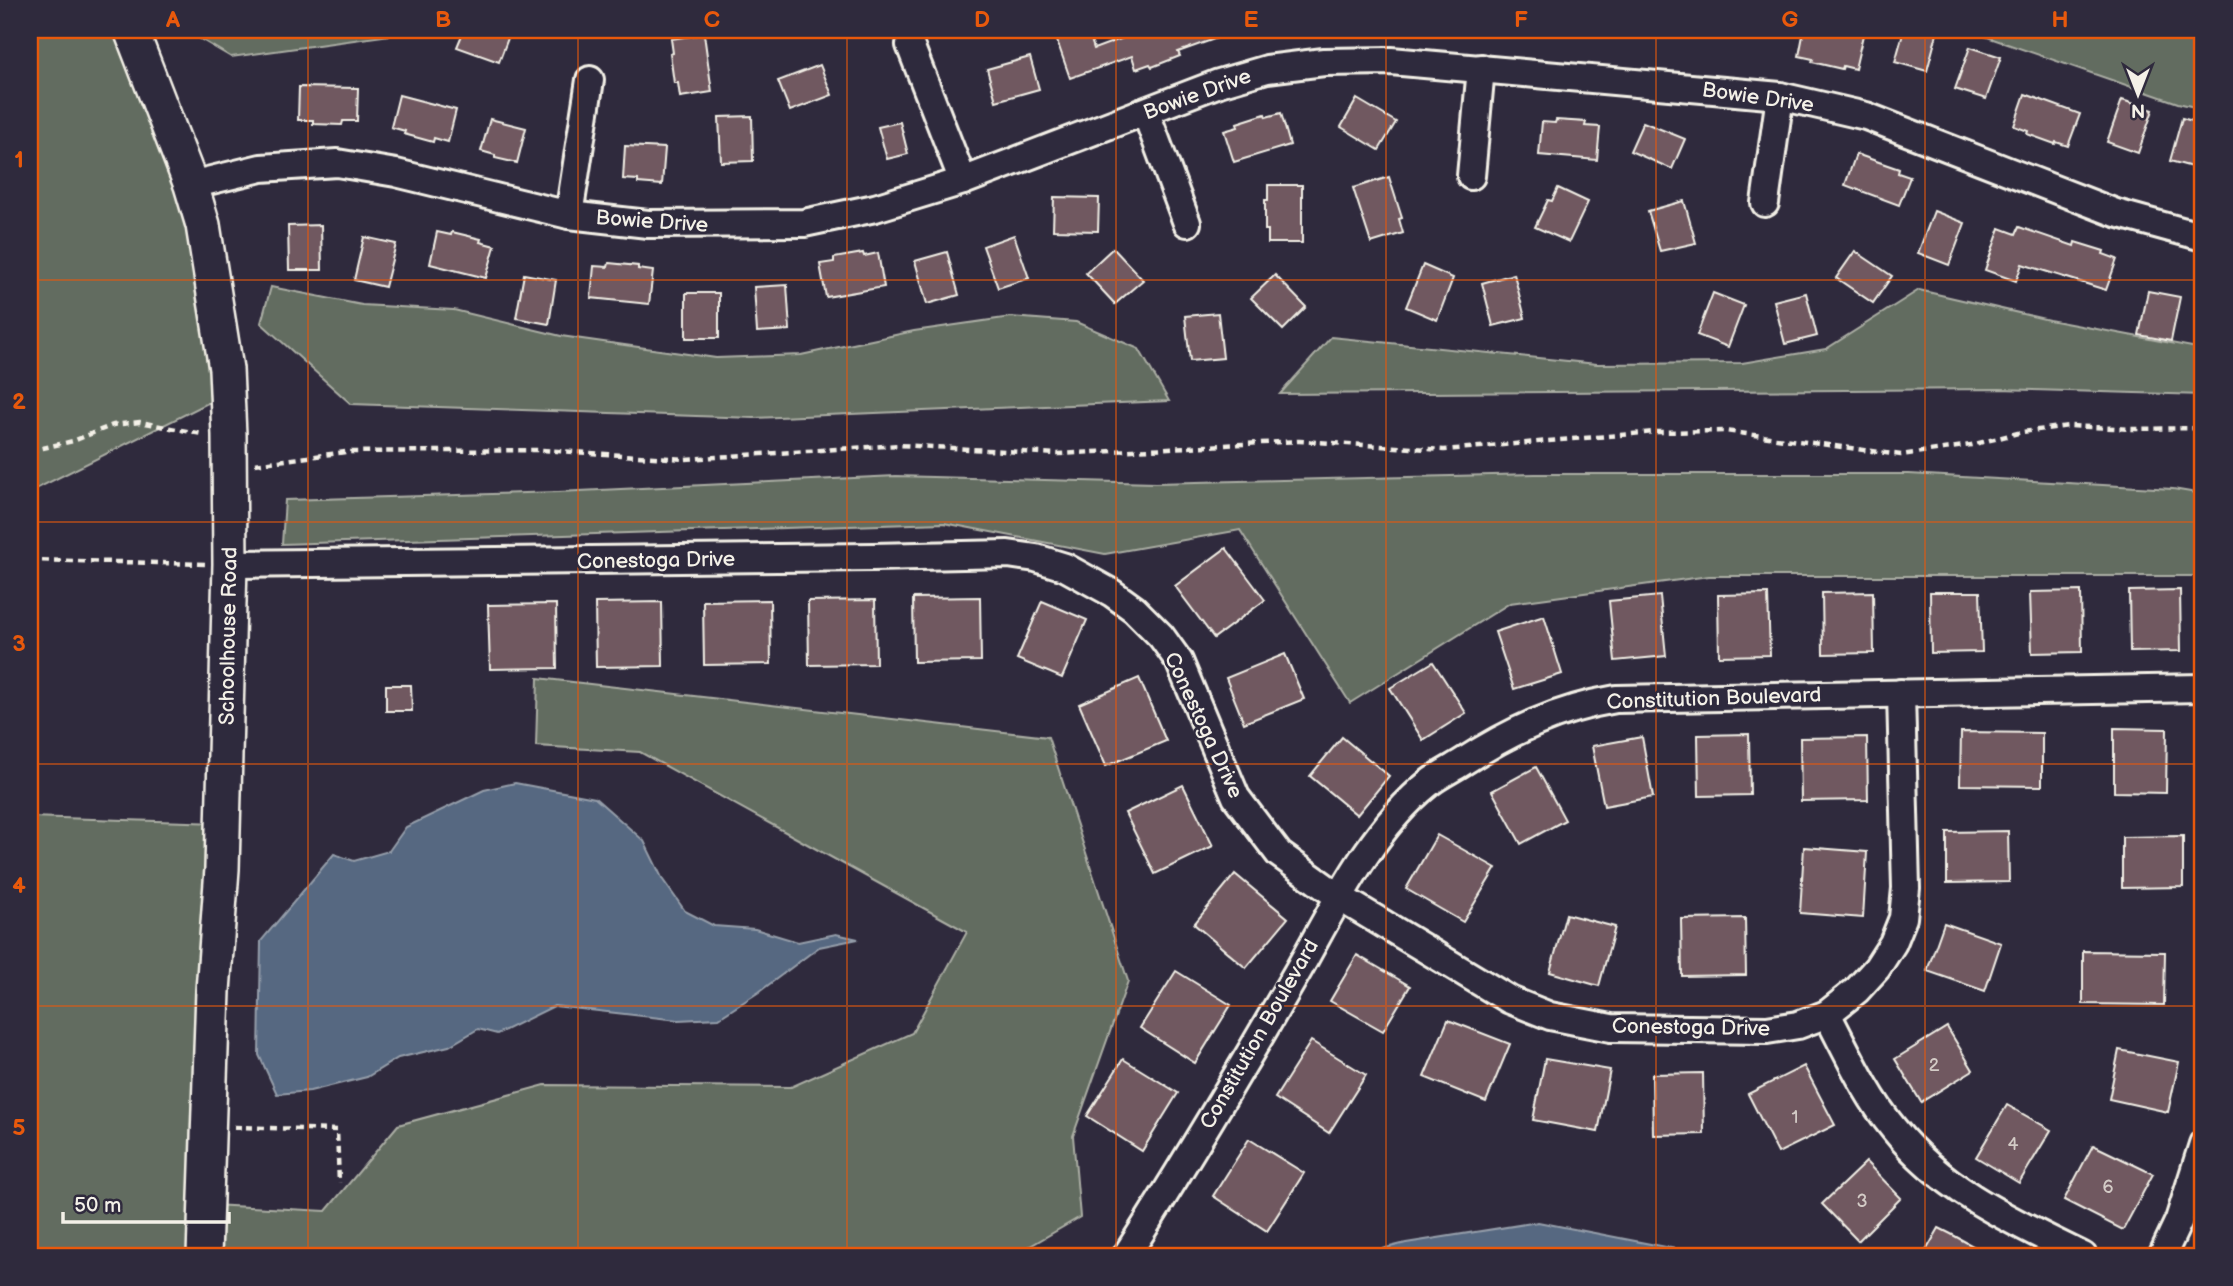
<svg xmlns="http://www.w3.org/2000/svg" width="2233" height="1286" font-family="'Balsamiq Sans',sans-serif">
  <rect width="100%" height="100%" fill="#2f2a3d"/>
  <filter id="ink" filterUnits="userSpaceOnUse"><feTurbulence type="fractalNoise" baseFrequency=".0143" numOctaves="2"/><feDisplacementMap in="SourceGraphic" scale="14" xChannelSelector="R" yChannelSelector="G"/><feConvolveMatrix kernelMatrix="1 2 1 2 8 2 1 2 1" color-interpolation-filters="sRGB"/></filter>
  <g filter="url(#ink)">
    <g fill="#626c61" stroke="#abaea4" stroke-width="2">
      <polygon points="30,30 137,30 226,394 30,492"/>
      <polygon points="185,30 404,30 405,33 231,57"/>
      <polygon points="1967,30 2203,30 2203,109 2178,103"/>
      <polygon points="271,287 362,305 454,310 561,336 716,358 801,355 914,331 1011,317 1076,322 1139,349 1169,401 754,418 351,404 261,323"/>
      <polygon points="1919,290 2049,320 2203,349 2203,395 2000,389 1280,394 1331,337 1597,364 1742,363 1826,349"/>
      <polygon points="1535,474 1909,474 2173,489 2203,494 2203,576 1709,576 1510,603 1350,703 1240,530 1105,554 944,523 282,544 285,500 558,492 896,476 1155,483"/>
      <polygon points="538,678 1048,737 1128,981 1073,1136 1080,1217 1013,1256 958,1256 950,1248 940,1256 30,1256 30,817 219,823 212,1205 326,1211 398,1125 545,1085 791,1087 912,1033 967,932 640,752 536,746"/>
    </g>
    <g fill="#566781" stroke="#959eaa" stroke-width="2">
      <polygon points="515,783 595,798 644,841 663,880 685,911 714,926 755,929 798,942 836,934 858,939 819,947 759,992 719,1018 678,1020 554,1006 497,1034 478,1029 449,1046 398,1058 367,1077 310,1091 277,1094 259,1055 261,941 334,854 354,861 389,851 406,827 484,790"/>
      <polygon points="1538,1222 1676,1249 1688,1256 1353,1256 1406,1243"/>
    </g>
    <g fill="#705960" stroke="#f4f1e8" stroke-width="2">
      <polygon points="464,30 511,30 499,62 457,47"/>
      <polygon points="1072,30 1088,30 1094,49 1145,30 1234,30 1234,32 1178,52 1180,56 1152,67 1150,64 1136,69 1132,56 1070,78 1055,35"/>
      <polygon points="1804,30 1836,30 1863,35 1855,69 1843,66 1842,69 1812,62 1813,59 1799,56"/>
      <polygon points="1904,30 1938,30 1927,71 1895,62"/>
      <polygon points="704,34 712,92 680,97 678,83 674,83 670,54 673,53 671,39"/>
      <polygon points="1970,47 2001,57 1986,99 1955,89"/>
      <polygon points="1030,57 1039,89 996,101 987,69"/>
      <polygon points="820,65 832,95 790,111 778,81"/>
      <polygon points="299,87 358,88 357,121 343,121 342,125 313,124 313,120 298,120"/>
      <polygon points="2025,94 2080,114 2068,146 2056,142 2055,144 2027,134 2028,131 2014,126"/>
      <polygon points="399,95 456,110 448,142 434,138 433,142 404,134 405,131 391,127"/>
      <polygon points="1357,99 1396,122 1379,150 1341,127"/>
      <polygon points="2122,100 2153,110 2138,153 2107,142"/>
      <polygon points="1281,113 1290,145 1234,162 1224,131 1238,127 1237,123 1265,114 1266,117"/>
      <polygon points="752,116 753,161 721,162 719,117"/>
      <polygon points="2182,118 2203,124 2203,170 2170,161"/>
      <polygon points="490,119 526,128 517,163 495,158 495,155 481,151"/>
      <polygon points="1556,120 1586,122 1585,126 1600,127 1597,160 1539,155 1542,122 1555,123"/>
      <polygon points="900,122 908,154 887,159 878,127"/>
      <polygon points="1643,122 1685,139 1672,169 1630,151"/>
      <polygon points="625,146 665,148 662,185 638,183 638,180 623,179"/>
      <polygon points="1856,154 1899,169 1898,173 1910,177 1899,205 1845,185"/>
      <polygon points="1389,177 1402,218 1399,219 1403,233 1371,243 1353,188"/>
      <polygon points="1268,185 1302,185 1302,243 1268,243 1268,230 1265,230 1265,200 1268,200"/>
      <polygon points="1558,188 1588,202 1569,242 1535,227 1548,200 1552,201"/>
      <polygon points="1054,197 1099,198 1098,231 1053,230"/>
      <polygon points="1684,201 1696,243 1660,251 1648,211"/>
      <polygon points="1934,211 1965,223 1949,265 1918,253"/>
      <polygon points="321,225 322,270 289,270 288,226"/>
      <polygon points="2019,227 2074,246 2075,242 2104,251 2103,254 2117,259 2106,290 2022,264 2016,281 1985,270 2000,228 2016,234"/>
      <polygon points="437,232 451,235 452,232 481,239 480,242 495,246 486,278 430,264"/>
      <polygon points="1014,235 1029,278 998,288 983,246"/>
      <polygon points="364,237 396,244 385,287 354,280"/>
      <polygon points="1113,248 1143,280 1115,304 1086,273"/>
      <polygon points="1855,251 1892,276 1873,303 1836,278"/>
      <polygon points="947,252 959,295 927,304 915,261"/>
      <polygon points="863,253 864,256 878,253 884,287 826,297 820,264 834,262 834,258"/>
      <polygon points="609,263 638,266 638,269 653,271 649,304 591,298 594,266 608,267"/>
      <polygon points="1423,265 1453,278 1437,320 1406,307"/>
      <polygon points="524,274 556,280 549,324 516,318"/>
      <polygon points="1514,274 1525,318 1493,326 1482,283"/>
      <polygon points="1275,275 1306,307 1283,330 1251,298"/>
      <polygon points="787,285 790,330 757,332 754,287"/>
      <polygon points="2148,291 2180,297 2171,341 2139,335"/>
      <rect x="686" y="293" width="33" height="45"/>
      <polygon points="1713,293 1744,305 1728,347 1697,335"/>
      <polygon points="1806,293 1817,336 1785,344 1774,301"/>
      <polygon points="1218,313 1223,358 1190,361 1185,316"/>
      <polygon points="1226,548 1265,600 1214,638 1175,586"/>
      <polygon points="2180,590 2181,651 2130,652 2129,591"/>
      <polygon points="2081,591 2082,652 2032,653 2030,592"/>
      <polygon points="1873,592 1874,653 1823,654 1822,593"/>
      <polygon points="1930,592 1980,592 1982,652 1931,653"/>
      <polygon points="1768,594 1770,655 1719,656 1718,595"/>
      <polygon points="1660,596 1666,656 1615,661 1609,601"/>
      <polygon points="980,597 981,661 914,662 913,598"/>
      <polygon points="770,600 771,664 704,665 703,601"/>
      <polygon points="875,600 876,664 809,665 808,601"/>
      <polygon points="1042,601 1087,620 1062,678 1017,659"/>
      <polygon points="662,602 663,666 596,667 595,603"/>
      <polygon points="556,604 557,668 490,669 488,605"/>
      <polygon points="1544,616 1562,674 1514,689 1495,632"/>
      <polygon points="1285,654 1304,699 1244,723 1226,678"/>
      <polygon points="1433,662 1466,713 1423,740 1390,688"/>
      <polygon points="1139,678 1166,741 1106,766 1079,704"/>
      <polygon points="386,685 411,685 412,711 386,711"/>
      <polygon points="2114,728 2167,729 2166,793 2114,792"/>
      <polygon points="1961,732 2042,733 2042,786 1960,785"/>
      <polygon points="1749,734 1750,795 1699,796 1698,735"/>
      <polygon points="1342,737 1389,776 1357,815 1310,776"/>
      <polygon points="1642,737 1653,797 1604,806 1592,746"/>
      <polygon points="1867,737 1868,800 1801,801 1800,738"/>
      <polygon points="1536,767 1565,820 1521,844 1492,791"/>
      <polygon points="1183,785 1213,846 1155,874 1125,813"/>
      <polygon points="2008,831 2009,882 1947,883 1947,832"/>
      <polygon points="1437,835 1496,868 1463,922 1406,889"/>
      <polygon points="2183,836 2183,887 2122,888 2122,837"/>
      <polygon points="1804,847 1867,852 1863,918 1800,913"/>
      <polygon points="1235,874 1288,918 1246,968 1194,924"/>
      <polygon points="1566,914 1615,927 1599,986 1550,972"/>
      <polygon points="1745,918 1746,975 1682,976 1681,919"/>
      <polygon points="1944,923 2001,943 1985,991 1927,971"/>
      <polygon points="2083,951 2165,952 2164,1005 2083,1004"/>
      <polygon points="1357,955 1410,986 1383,1031 1330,1001"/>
      <polygon points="1176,971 1231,1005 1195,1063 1140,1028"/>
      <polygon points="1448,1020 1510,1044 1486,1102 1424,1077"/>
      <polygon points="1947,1027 1973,1070 1921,1102 1895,1059"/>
      <polygon points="1311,1041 1366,1075 1329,1133 1275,1098"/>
      <polygon points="2119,1050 2179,1062 2168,1112 2109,1099"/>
      <polygon points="1123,1059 1178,1093 1142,1151 1087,1116"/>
      <polygon points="1545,1059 1610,1070 1598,1132 1533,1120"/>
      <polygon points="1804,1066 1835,1125 1778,1153 1748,1094"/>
      <polygon points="1703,1073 1704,1134 1653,1135 1652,1074"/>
      <polygon points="2007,1105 2051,1130 2019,1183 1976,1157"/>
      <polygon points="1249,1139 1304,1173 1267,1231 1213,1196"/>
      <polygon points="2093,1145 2153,1174 2123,1230 2064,1200"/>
      <polygon points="1866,1162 1901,1198 1858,1241 1822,1204"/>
      <polygon points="1939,1228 1951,1234 1991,1256 1923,1256"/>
    </g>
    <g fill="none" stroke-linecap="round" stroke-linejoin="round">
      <g stroke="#f4f1e8" stroke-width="32">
        <g id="minor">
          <polyline points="910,45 963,181"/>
          <polyline points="1146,113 1187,223"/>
          <polyline points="1471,176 1481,68"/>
          <polyline points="191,185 261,168 337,163 396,173 569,215 648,224 804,223 875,208 963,181 1219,83 1267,69 1324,62 1391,61 1780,96 1866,116 2116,213 2203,237"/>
          <polyline points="1765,203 1780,96"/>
          <polyline points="569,215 590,80"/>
          <polyline points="230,564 873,557 1008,554 1036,558 1065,567 1112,593 1134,609 1161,636 1179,661 1236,797 1279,854 1339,897 1510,1000 1550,1016 1611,1028 1767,1030 1798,1025 1827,1014 1857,990 1877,968 1893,943 1903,918 1906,888 1901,693"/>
          <path d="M1827,1014C1847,1052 1866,1095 1894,1129C1943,1191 2014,1222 2083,1256"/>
          <path d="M1126,1256C1186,1162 1243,1066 1299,969C1335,905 1371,830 1429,783C1439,775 1450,770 1461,763C1511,731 1557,709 1616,699L2203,688"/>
          <polyline points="2162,1256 2179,1220 2203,1144"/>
        </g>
      </g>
      <g stroke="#f4f1e8" stroke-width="38">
        <polyline id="tertiary" points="131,30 191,185 203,225 226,369 229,435 230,564 222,869 213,991 204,1256"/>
      </g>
      <g stroke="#f4f1e8" stroke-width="4.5" stroke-dasharray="7 5" stroke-linecap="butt">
        <polyline points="30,451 73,441 113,425 140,422 202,434"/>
        <polyline points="255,464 346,452 541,450 685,459 899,445 1058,454 1299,441 1444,450 1655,432 1725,431 1901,455 1971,445 2022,432 2069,426 2134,429 2203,428"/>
        <polyline points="30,560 205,564"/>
        <polyline points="234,1127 337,1130 339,1183"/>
      </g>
      <use href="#minor" stroke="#2f2a3d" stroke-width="26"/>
      <use href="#tertiary" stroke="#2f2a3d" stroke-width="33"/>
    </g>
  </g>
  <path fill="none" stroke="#e8590c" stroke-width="2" stroke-opacity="0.55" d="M308,30V1256M578,30V1256M847,30V1256M1116,30V1256M1386,30V1256M1656,30V1256M1925,30V1256M30,280H2203M30,522H2203M30,764H2203M30,1006H2203"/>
  <g text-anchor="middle" stroke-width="5" stroke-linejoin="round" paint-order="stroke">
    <g font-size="18" fill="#d3cbc6">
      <text x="1934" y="1071">2</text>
      <text x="1795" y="1123">1</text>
      <text x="2013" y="1150">4</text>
      <text x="2108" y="1193">6</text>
      <text x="1862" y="1207">3</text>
    </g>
    <g font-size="21" fill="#f4f1e8" stroke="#2f2a3d">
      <text transform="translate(1197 94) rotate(-20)" y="7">Bowie Drive</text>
      <text transform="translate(1758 97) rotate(8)" y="7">Bowie Drive</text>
      <text transform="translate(652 221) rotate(4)" y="7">Bowie Drive</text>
      <text transform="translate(656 560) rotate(-1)" y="7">Conestoga Drive</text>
      <text transform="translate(228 636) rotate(-89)" y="7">Schoolhouse Road</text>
      <text transform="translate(1714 698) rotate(-2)" y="7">Constitution Boulevard</text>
      <text transform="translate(1204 725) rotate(65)" y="7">Conestoga Drive</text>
      <text transform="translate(1691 1027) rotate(1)" y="7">Conestoga Drive</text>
      <text transform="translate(1259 1034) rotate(-60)" y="7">Constitution Boulevard</text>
    </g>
  </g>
  <rect width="2233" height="1286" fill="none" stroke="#2f2a3d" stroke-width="77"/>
  <g transform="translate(2138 94) rotate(180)" stroke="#2f2a3d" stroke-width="5" paint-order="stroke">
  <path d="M0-5L12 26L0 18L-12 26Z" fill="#f4f1e8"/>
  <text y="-10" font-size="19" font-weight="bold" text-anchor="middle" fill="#f4f1e8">N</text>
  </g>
  <path d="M63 1212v10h166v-10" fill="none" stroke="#f4f1e8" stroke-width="3.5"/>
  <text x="74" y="1212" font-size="21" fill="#f4f1e8" stroke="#2f2a3d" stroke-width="5" paint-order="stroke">50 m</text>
  <rect x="38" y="38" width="2156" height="1210" fill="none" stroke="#e8590c" stroke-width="2.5"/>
  <g font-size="23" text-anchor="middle" font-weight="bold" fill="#e8590c">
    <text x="173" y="27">A</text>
    <text x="443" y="27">B</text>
    <text x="712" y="27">C</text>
    <text x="982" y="27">D</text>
    <text x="1251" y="27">E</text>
    <text x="1521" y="27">F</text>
    <text x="1790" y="27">G</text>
    <text x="2060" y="27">H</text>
    <text x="19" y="167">1</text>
    <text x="19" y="409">2</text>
    <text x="19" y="651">3</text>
    <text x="19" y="893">4</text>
    <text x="19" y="1135">5</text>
  </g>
</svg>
